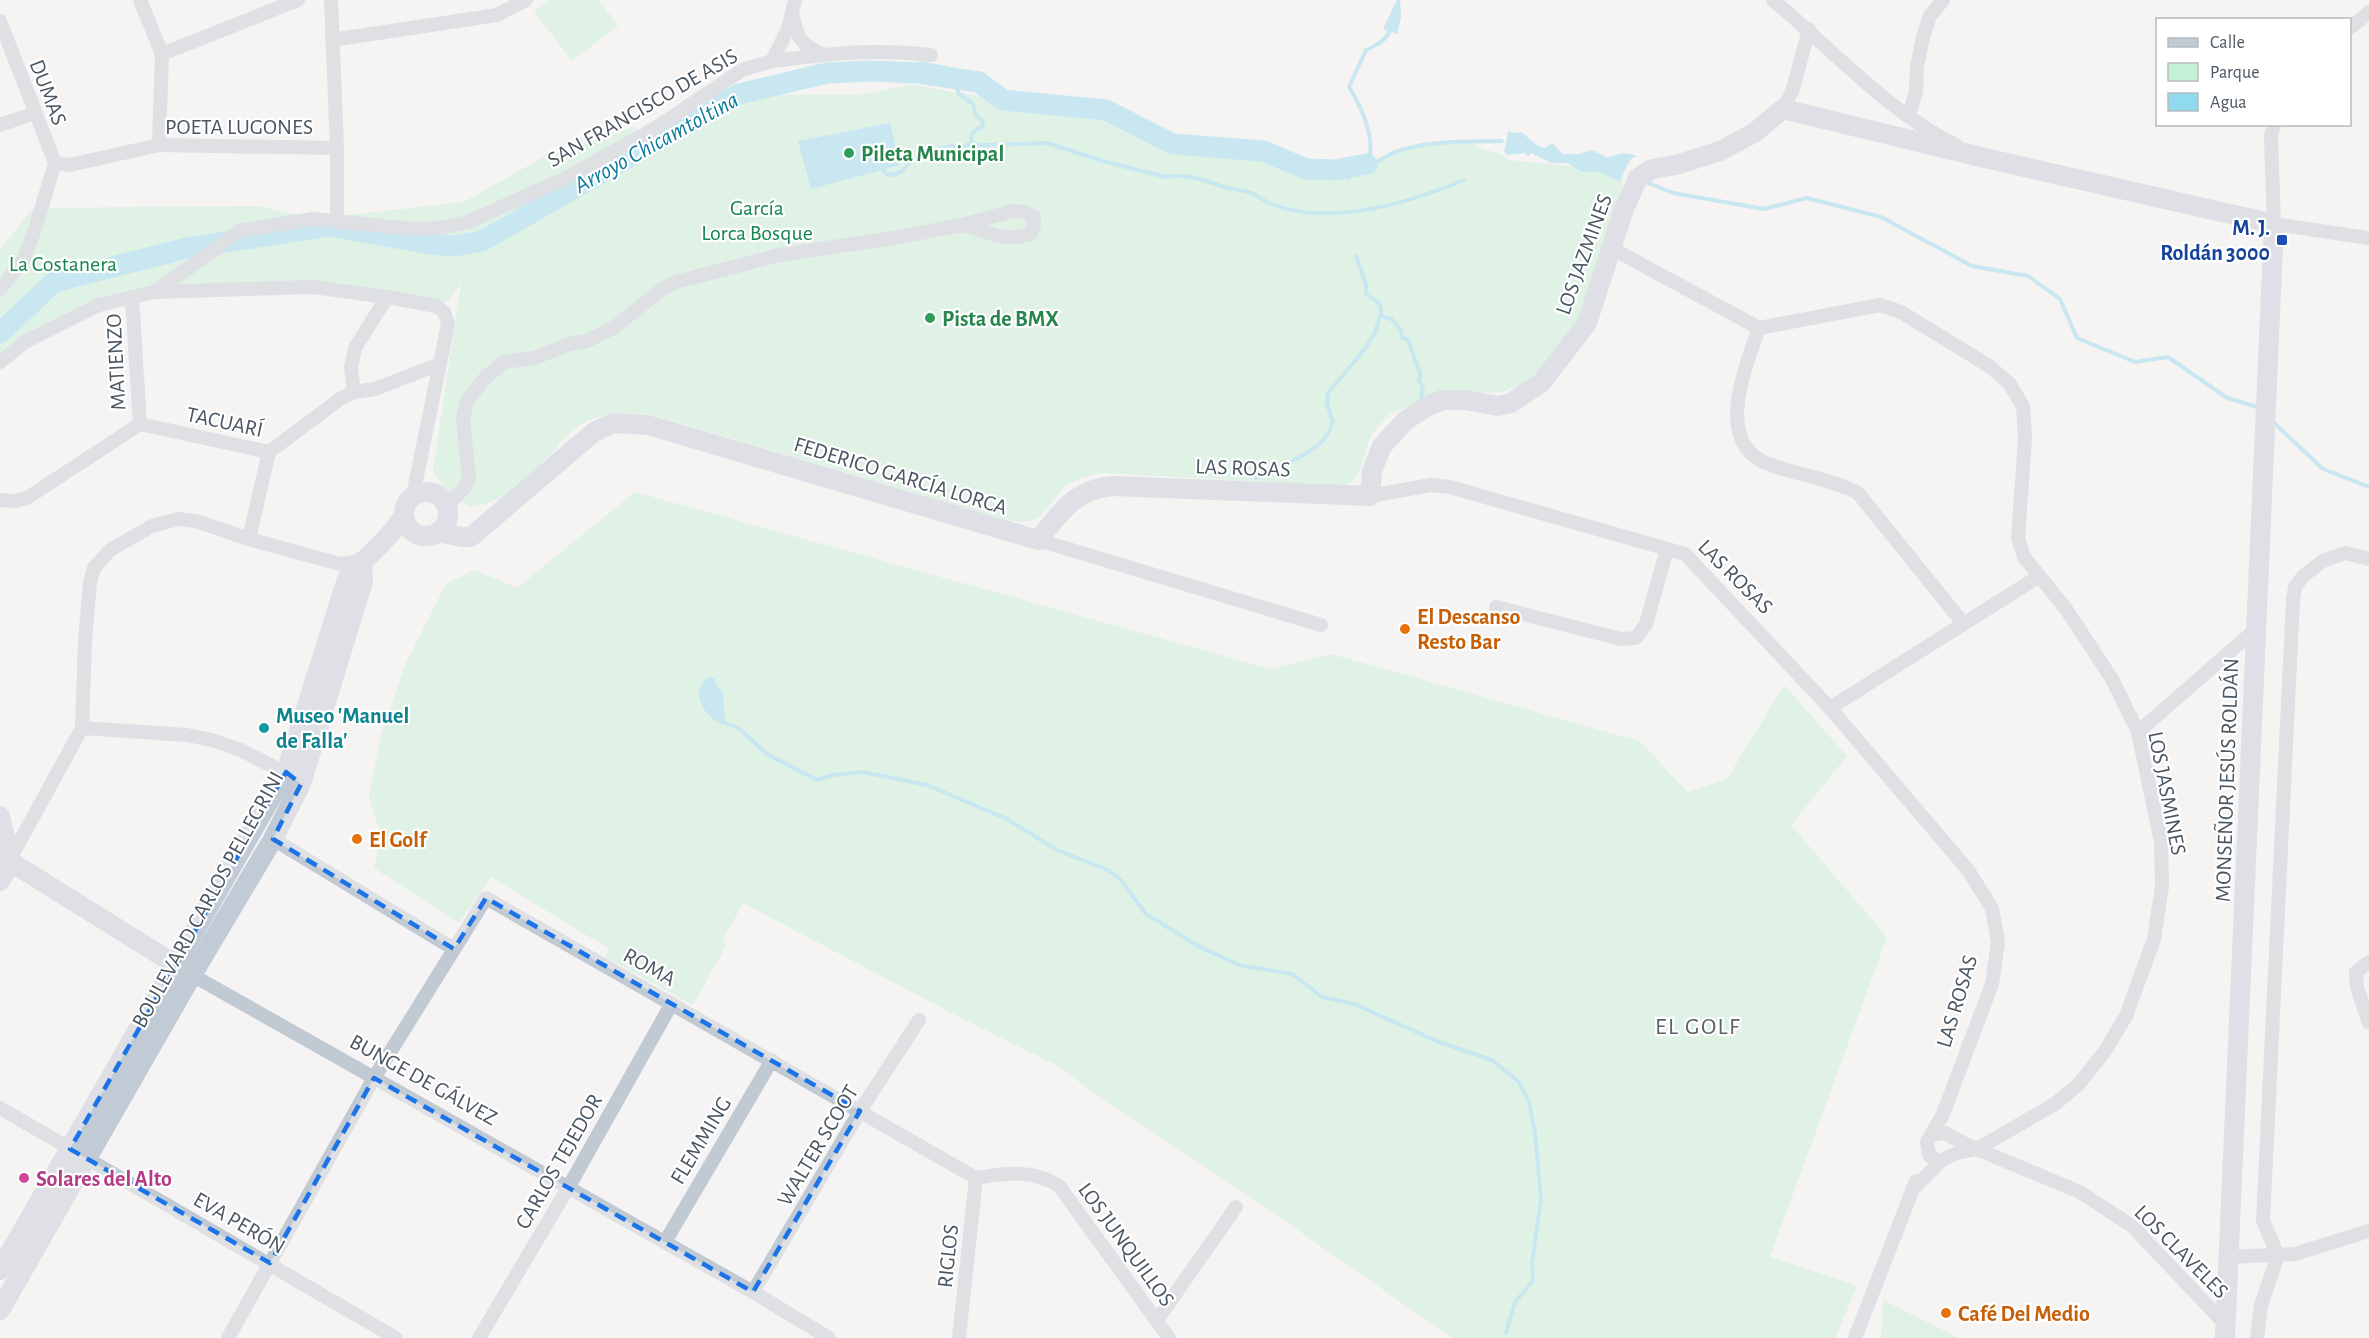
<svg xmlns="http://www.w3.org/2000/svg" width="2369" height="1338" font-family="'Alegreya Sans',sans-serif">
  <rect width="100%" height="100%" fill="#f5f3f3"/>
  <g fill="#c3f1d5">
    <polygon points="549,0 599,0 618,26 572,61 534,11"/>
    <path d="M912,85L1003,100L1106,110L1173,144L1263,151L1306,169L1335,170L1372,164L1396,151L1436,143L1473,142C1482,153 1499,149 1509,160L1624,172L1621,191L1581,322L1533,377L1518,386L1503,392L1438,394L1390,414L1375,430L1368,443L1360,472L1352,482L1340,486L1102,473C1089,475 1077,478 1066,486C1046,504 1043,529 1010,520L1006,522L955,507L952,504L652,415C631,413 611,412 592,419C576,425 566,436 556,448C530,477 510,501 469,507L446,490L433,470L461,284L448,301L436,306L313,287L109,302L0,353V250L33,208L260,206L313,219L464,202L547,155L635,127L642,149L624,168L739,94L856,95Z"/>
    <polygon points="635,492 1271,669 1331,654 1639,741 1688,792 1727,779 1784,685 1847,756 1791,825 1887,937 1770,1257 1857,1286 1835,1338 1452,1338 1239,1189 1113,1106 1054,1064 963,1019 743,903 722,942 727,944 693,1005 605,957 609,949 491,877 459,923 374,868 382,837 369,798 381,735 405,665 446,584 474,570 517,588"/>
    <polygon points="1883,1300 1959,1338 1881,1338"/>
  </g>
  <g fill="#90daee">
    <polygon points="1397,0 1400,0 1401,17 1397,34 1383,29"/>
    <polygon points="919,61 982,73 976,89 917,80"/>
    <polygon points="890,123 900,165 811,189 798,141"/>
    <path d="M1508,131L1514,133L1521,132C1530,138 1535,146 1545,148L1552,143L1563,154H1578L1592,150L1608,158C1619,153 1625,152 1637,156L1631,159L1619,181L1598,172H1582L1567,163H1551L1531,153L1528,157L1525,153L1507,155L1506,152L1504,153Z"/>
    <path d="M711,677L715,679L717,687L723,692L724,714L727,725C707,724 685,687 711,677Z"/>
  </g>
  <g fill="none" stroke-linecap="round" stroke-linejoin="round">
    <g stroke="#90daee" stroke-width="4">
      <polyline points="955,81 959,94 973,104 976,115 983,121 982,126 972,133 971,145"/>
      <path d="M1367,164C1378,142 1361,106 1349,87L1366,50C1377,45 1388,40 1391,27"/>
      <path d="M1367,164C1379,164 1387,154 1398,151C1431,140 1468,142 1502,141"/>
      <path d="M882,166L886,174L893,175L902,171L913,159L929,151L952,146L1047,143L1099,160L1166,177C1190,173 1207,182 1228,188C1236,190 1244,190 1251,193C1258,195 1264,201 1271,204C1329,227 1409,203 1464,180"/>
      <polyline points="1335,170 1345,172 1348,178"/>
      <polyline points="1646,182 1673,193 1764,209 1807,198 1881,217 1972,266 2028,276 2060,299 2077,338 2135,362 2168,357 2227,398 2257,407 2260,410"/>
      <path d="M1356,256L1366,284V293C1370,298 1374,299 1378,303C1386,311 1374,316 1392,319L1402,332L1401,337L1408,340L1420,373L1419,382L1423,386L1421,397"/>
      <polyline points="2272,421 2323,469 2369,487"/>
      <path d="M1256,478C1275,470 1317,451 1327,435C1330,431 1331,426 1333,421L1327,404L1328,393L1364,350L1375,333L1380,315"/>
      <polyline points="725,723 738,728 767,754 817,780 833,775 863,772 927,785 1007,819 1057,850 1108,870 1121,880 1146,914 1200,947 1239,965 1292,974 1322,997 1354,1004 1439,1042 1492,1060 1519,1082 1529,1102 1535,1133 1541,1199 1532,1263 1533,1281 1515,1302 1506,1333"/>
    </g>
    <polyline stroke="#90daee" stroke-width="21" points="0,333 54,282 187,248 329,226 430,244 454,246 482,241 739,94 827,73 871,71 918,73 979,82 1003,100 1106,110 1173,144 1263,151 1306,169 1335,170 1367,164"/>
    <g stroke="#c1cad2" stroke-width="14">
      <polyline points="140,0 162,54 159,145"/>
      <polyline points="331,0 337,148 337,222"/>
      <path d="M1773,0C1832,49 1886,111 1956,145"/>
      <path d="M793,17C798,41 802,44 823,55"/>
      <polyline points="0,21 55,163 70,165 159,145 337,148"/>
      <polyline points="2350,28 2369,12"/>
      <polyline points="332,40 497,15 526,0"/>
      <polyline points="162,54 298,0"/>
      <path d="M772,61C829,54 873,48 931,55"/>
      <polyline points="1783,109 1793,89 1809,29"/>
      <polyline points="1909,115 1916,91 1917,67 1923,37 1930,16 1943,0"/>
      <polyline points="2274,124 2271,136 2274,224 2369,238"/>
      <polyline points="0,125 35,113"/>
      <polyline points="1611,248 1759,328 1880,305 1901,312 1989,366 2009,383 2023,406 2025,439 2018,538 2024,557 2066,609 2112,679 2138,732 2161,842 2162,886 2154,939 2126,1016 2105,1051 2079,1084 2055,1104 1977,1149 1957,1153 1942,1160 1914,1188"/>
      <polyline points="0,289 23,261 35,229 55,163"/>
      <polyline points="154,292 209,254 238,231 313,219 412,229 439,228 468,222 568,177 657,127 742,70 772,61 788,29 795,0"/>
      <polyline points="132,297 140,424"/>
      <path d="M1759,328C1745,369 1712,445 1771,465C1799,475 1831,479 1858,493L1963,623"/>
      <polyline points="0,362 25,342 99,305 154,292 313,287 387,297 436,306 444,312 448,324 413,495"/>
      <polyline points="354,392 351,368 355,348 387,297"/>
      <polyline points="1370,496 1431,485 1450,487 1685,554 1830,708 1968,870 1992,908 1998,942 1992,984 1943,1114 1927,1142 1929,1155 1937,1160 1942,1160"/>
      <polyline points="0,500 15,501 27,498 140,424 269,452 340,399 354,392 375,389 440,364"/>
      <path d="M447,506L465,487L469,479L463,418L468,399L486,377L504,362L534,358L570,344L587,341L613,328L664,288L676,282L779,255L894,238L962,225L1013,211L1024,212L1034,217V227L1030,234C1001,243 990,231 962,225"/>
      <polyline points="249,539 269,452"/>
      <polyline points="1038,540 1321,625"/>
      <polyline points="1496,607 1621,639 1636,638 1646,624 1667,549"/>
      <polyline points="1830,708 2038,577"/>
      <polyline points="82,728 187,735 212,740 241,750 293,777"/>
      <polyline points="2138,732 2256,629"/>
      <polyline points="273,839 454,949"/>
      <polyline points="9,861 82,728 85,640 90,583 94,568 110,550 152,526 178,519 196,521 249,539 340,564 362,561"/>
      <polyline points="2369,962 2356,972 2357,987 2369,1023"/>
      <polyline points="192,975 753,1292 829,1338"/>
      <polyline points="0,1108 396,1338"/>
      <polyline points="1932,1135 1945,1133 1967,1145 2080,1192 2132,1226 2226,1325"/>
      <path d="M976,1178C1004,1173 1036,1169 1060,1187L1169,1338"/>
      <polyline points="665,1242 772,1060"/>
      <polyline points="2229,1257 2295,1254 2369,1231"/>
      <polyline points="753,1292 860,1111 919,1020"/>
      <polyline points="1157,1320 1236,1207"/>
      <polyline points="228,1338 374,1078 486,898 976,1178"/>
      <polyline points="479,1338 568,1188 672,1003"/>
      <polyline points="959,1338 976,1178"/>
      <polyline points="1855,1338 1916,1181"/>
      <polyline points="2257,1338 2261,1305 2278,1255 2263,1221 2293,600 2295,587 2303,576 2323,561 2345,553 2369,559"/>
    </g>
    <g stroke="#c1cbd6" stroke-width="20">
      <circle cx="426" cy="514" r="22"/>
      <path d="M438,532L462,537H471L594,432L613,423L648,425L1038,540C1060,513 1075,489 1113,486L1370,496L1372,471L1382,446L1405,421L1424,408L1442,400H1465L1498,406L1511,403L1542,382L1587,323L1624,209L1638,178L1652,169L1676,165L1720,151L1754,133L1783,109L1985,158L2274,224L2225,1338"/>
      <polyline points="0,816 11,862"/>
      <polyline points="11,862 184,970"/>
      <polyline points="0,881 11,862"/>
      <path d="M0,1270L286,772L347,579C365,557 389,540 404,515"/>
      <polyline points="0,1310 192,975 273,839 301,784 363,581 362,561"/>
    </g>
  </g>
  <path d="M0 0H2369V1338H0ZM286,772L301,784L273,839L454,949L486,898L860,1111L753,1292L374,1078L270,1263L70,1149Z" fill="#f5f3f3" fill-opacity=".55" fill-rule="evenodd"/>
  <path fill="none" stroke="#1a73e8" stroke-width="4.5" stroke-dasharray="12 8" stroke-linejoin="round" d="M286,772L301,784L273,839L454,949L486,898L860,1111L753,1292L374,1078L270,1263L70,1149Z"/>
  <g fill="#2e9e5b" stroke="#fff" stroke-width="2">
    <circle cx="849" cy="153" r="6"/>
    <circle cx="930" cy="318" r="6"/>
  </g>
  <rect fill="#1a4fb4" stroke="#fff" stroke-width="2" x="2276" y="234" width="12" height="12" rx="3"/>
  <g fill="#e8710a" stroke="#fff" stroke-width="2">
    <circle cx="1405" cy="629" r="6"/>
    <circle cx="357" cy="839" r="6"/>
    <circle cx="1946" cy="1313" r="6"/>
  </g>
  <circle fill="#0f9aa8" stroke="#fff" stroke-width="2" cx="264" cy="728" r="6"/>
  <circle fill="#d1479c" stroke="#fff" stroke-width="2" cx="24" cy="1178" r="6"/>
  <g text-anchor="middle" stroke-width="4.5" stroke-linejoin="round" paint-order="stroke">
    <g font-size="22" fill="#4a5661" stroke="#fff">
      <text transform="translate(49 92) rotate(69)" y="8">DUMAS</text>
      <text transform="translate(642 107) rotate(-30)" y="8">SAN FRANCISCO DE ASIS</text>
      <text x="239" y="134">POETA LUGONES</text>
      <text transform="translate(1583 254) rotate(-70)" y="8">LOS JAZMINES</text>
      <text transform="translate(115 362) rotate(-93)" y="8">MATIENZO</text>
      <text transform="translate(225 421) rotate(12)" y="8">TACUARÍ</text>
      <text transform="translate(1243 467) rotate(2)" y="8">LAS ROSAS</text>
      <text transform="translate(901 475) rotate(17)" y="8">FEDERICO GARCÍA LORCA</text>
      <text transform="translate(1736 576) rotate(45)" y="8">LAS ROSAS</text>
      <text transform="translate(2226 780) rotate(-88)" y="8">MONSEÑOR JESÚS ROLDÁN</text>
      <text transform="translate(2168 793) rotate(79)" y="8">LOS JASMINES</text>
      <text transform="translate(207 899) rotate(-61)" y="8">BOULEVARD CARLOS PELLEGRINI</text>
      <text transform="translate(650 966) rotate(29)" y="8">ROMA</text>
      <text transform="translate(1956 1001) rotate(-73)" y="8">LAS ROSAS</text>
      <text transform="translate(424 1079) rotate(29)" y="8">BUNGE DE GÁLVEZ</text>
      <text transform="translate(700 1140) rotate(-59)" y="8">FLEMMING</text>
      <text transform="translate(817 1145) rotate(-59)" y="8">WALTER SCOOT</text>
      <text transform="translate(558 1161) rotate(-60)" y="8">CARLOS TEJEDOR</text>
      <text transform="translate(240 1222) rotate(30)" y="8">EVA PERÓN</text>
      <text transform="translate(1127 1244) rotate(54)" y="8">LOS JUNQUILLOS</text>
      <text transform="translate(2182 1251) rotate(45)" y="8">LOS CLAVELES</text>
      <text transform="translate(947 1256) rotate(-84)" y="8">RIGLOS</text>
    </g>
    <g font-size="22" font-weight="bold" fill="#27864d" stroke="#fff" text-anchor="start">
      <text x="861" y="161">Pileta Municipal</text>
      <text x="942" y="326">Pista de BMX</text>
    </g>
    <g font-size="22" fill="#17864f" stroke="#fff">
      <text x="757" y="215">García<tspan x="757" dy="25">Lorca Bosque</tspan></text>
      <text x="63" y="271">La Costanera</text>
    </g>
    <g font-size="22" font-weight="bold" fill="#164399" stroke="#fff" text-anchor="end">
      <text x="2270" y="235">M. J.<tspan x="2270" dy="25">Roldán 3000</tspan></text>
    </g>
    <g font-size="22" font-weight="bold" fill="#c56008" stroke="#fff" text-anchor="start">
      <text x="1417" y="624">El Descanso<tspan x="1417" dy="25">Resto Bar</tspan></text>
      <text x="369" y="847">El Golf</text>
      <text x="1958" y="1321">Café Del Medio</text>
    </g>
    <g font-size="22" font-weight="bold" fill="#0d838f" stroke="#fff" text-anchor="start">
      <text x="276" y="723">Museo 'Manuel<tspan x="276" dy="25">de Falla'</tspan></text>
    </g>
    <g font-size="22" font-weight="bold" fill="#b23c85" stroke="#fff" text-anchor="start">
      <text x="36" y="1186">Solares del Alto</text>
    </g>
    <g font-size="24" font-style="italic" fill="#0c7c9b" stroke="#fff">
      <text transform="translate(656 142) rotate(-29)" y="8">Arroyo Chicamtoltina</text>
    </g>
    <g font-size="24" letter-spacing="1.5" fill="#5f6368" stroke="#fff">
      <text x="1698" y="1034">EL GOLF</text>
    </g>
  </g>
  <rect x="2156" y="18" width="195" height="108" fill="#ffffff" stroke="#b7bbc0" stroke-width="1.5"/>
  <rect x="2168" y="38" width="30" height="9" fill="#c1cbd6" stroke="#b7bbc0" stroke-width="1.5"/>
  <text x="2210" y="48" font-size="18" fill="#4a5661">Calle</text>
  <rect x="2168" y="63" width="30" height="18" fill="#c3f1d5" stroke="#b7bbc0" stroke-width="1.5"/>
  <text x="2210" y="78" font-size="18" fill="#4a5661">Parque</text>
  <rect x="2168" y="93" width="30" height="18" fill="#90daee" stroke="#b7bbc0" stroke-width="1.5"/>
  <text x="2210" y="108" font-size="18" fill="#4a5661">Agua</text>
</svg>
